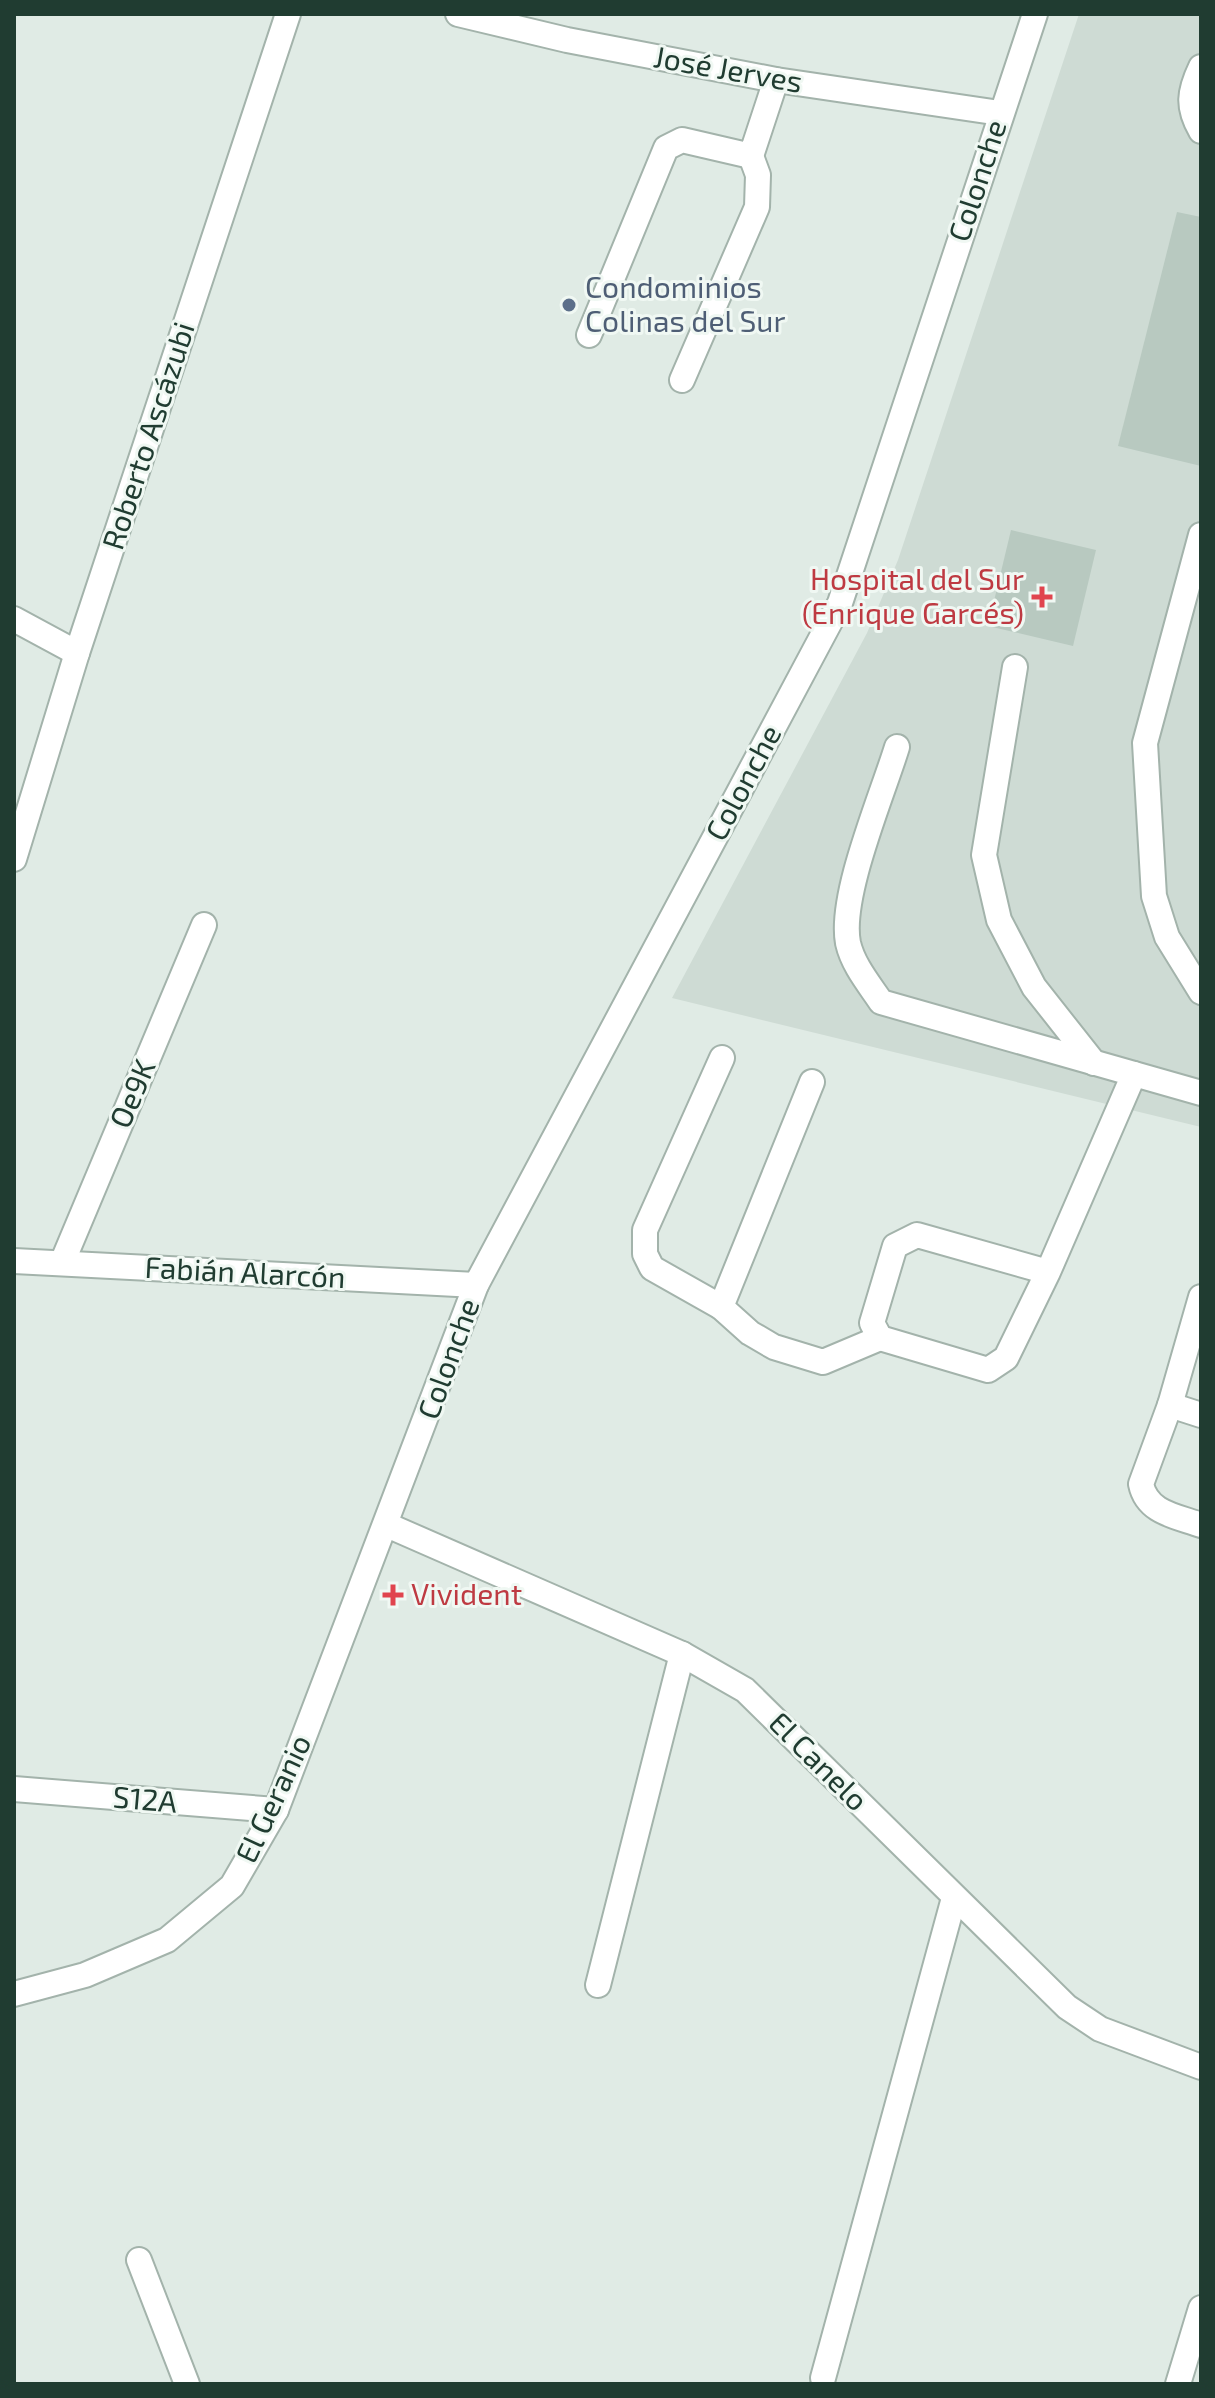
<svg xmlns="http://www.w3.org/2000/svg" width="1215" height="2398" font-family="'Exo 2',sans-serif">
  <rect width="100%" height="100%" fill="#e0ebe5"/>
  <polygon fill="#cedbd4" points="1079,14 1201,14 1201,1127 672,998 867,633 898,560"/>
  <g fill="#b8c9c0">
    <polygon points="1177,212 1201,217 1201,466 1118,446"/>
    <polygon points="1011,530 1096,550 1073,646 988,626"/>
  </g>
  <g fill="none" stroke-linecap="round" stroke-linejoin="round">
    <g stroke="#a3b3ab" stroke-width="28">
      <g id="minor">
        <polyline points="458,14 567,40 776,80 1000,113"/>
        <path d="M1201,67C1189,92 1187,107 1201,131"/>
        <polyline points="589,335 666,148 682,140 751,156 776,80"/>
        <polyline points="682,380 757,207 758,175 751,156"/>
        <polyline points="1201,535 1145,743 1154,896 1167,937 1201,992"/>
        <polyline points="14,619 77,653"/>
        <polyline points="1015,667 984,855 999,920 1034,987 1094,1063"/>
        <path d="M897,747C882,796 839,896 848,943C853,965 869,984 881,1002L1201,1093"/>
        <polyline points="14,859 77,653 288,14"/>
        <polyline points="812,1082 721,1307 750,1333 774,1347 823,1362 880,1338"/>
        <polyline points="14,1261 476,1285"/>
        <polyline points="62,1263 204,925"/>
        <polyline points="1048,1272 917,1235 895,1246 872,1323 880,1338 988,1370 1006,1358 1048,1272 1134,1074"/>
        <path d="M1201,1297L1170,1405L1141,1484C1147,1513 1176,1516 1201,1525"/>
        <polyline points="721,1307 652,1268 645,1254 645,1230 722,1058"/>
        <polyline points="1170,1405 1201,1415"/>
        <polyline points="387,1525 682,1654 745,1690 1067,2007 1100,2029 1201,2067"/>
        <polyline points="14,1789 276,1810"/>
        <polyline points="598,1985 682,1654"/>
        <polyline points="14,1994 85,1975 167,1940 232,1886 276,1810 476,1285 840,603 1035,14"/>
        <polyline points="139,2260 187,2384"/>
        <polyline points="823,2378 954,1898"/>
        <polyline points="1178,2384 1201,2308"/>
      </g>
    </g>
    <use href="#minor" stroke="#fff" stroke-width="24"/>
  </g>
  <circle fill="#5c6f8a" stroke="#f0f8f3" stroke-width="3" cx="569" cy="305" r="8"/>
  <g fill="#e0444e" stroke="#f0f8f3" stroke-width="3">
    <path d="M1038 585h8v8h8v8h-8v8h-8v-8h-8v-8h8z"/>
    <path d="M389 1583h8v8h8v8h-8v8h-8v-8h-8v-8h8z"/>
  </g>
  <g text-anchor="middle" stroke-width="6" stroke-linejoin="round" paint-order="stroke">
    <g font-size="30" fill="#203c31" stroke="#f0f8f3">
      <text transform="translate(728 70) rotate(10)" y="10">José Jerves</text>
      <text transform="translate(978 181) rotate(-72)" y="10">Colonche</text>
      <text transform="translate(149 436) rotate(-72)" y="10">Roberto Ascázubi</text>
      <text transform="translate(744 783) rotate(-62)" y="10">Colonche</text>
      <text transform="translate(133 1094) rotate(-67)" y="10">Oe9K</text>
      <text transform="translate(245 1273) rotate(3)" y="10">Fabián Alarcón</text>
      <text transform="translate(449 1359) rotate(-70)" y="10">Colonche</text>
      <text transform="translate(818 1762) rotate(45)" y="10">El Canelo</text>
      <text transform="translate(274 1799) rotate(-65)" y="10">El Geranio</text>
      <text transform="translate(145 1800) rotate(5)" y="10">S12A</text>
    </g>
    <g font-size="30" fill="#4e5e75" stroke="#f0f8f3" text-anchor="start">
      <text x="585" y="298">Condominios<tspan x="585" dy="34">Colinas del Sur</tspan></text>
    </g>
    <g font-size="30" fill="#be3a42" stroke="#f0f8f3" text-anchor="end">
      <text x="1024" y="590">Hospital del Sur<tspan x="1024" dy="34">(Enrique Garcés)</tspan></text>
      <text x="411" y="1605" text-anchor="start">Vivident</text>
    </g>
  </g>
  <rect width="1215" height="2398" fill="none" stroke="#203c31" stroke-width="32"/>
</svg>
